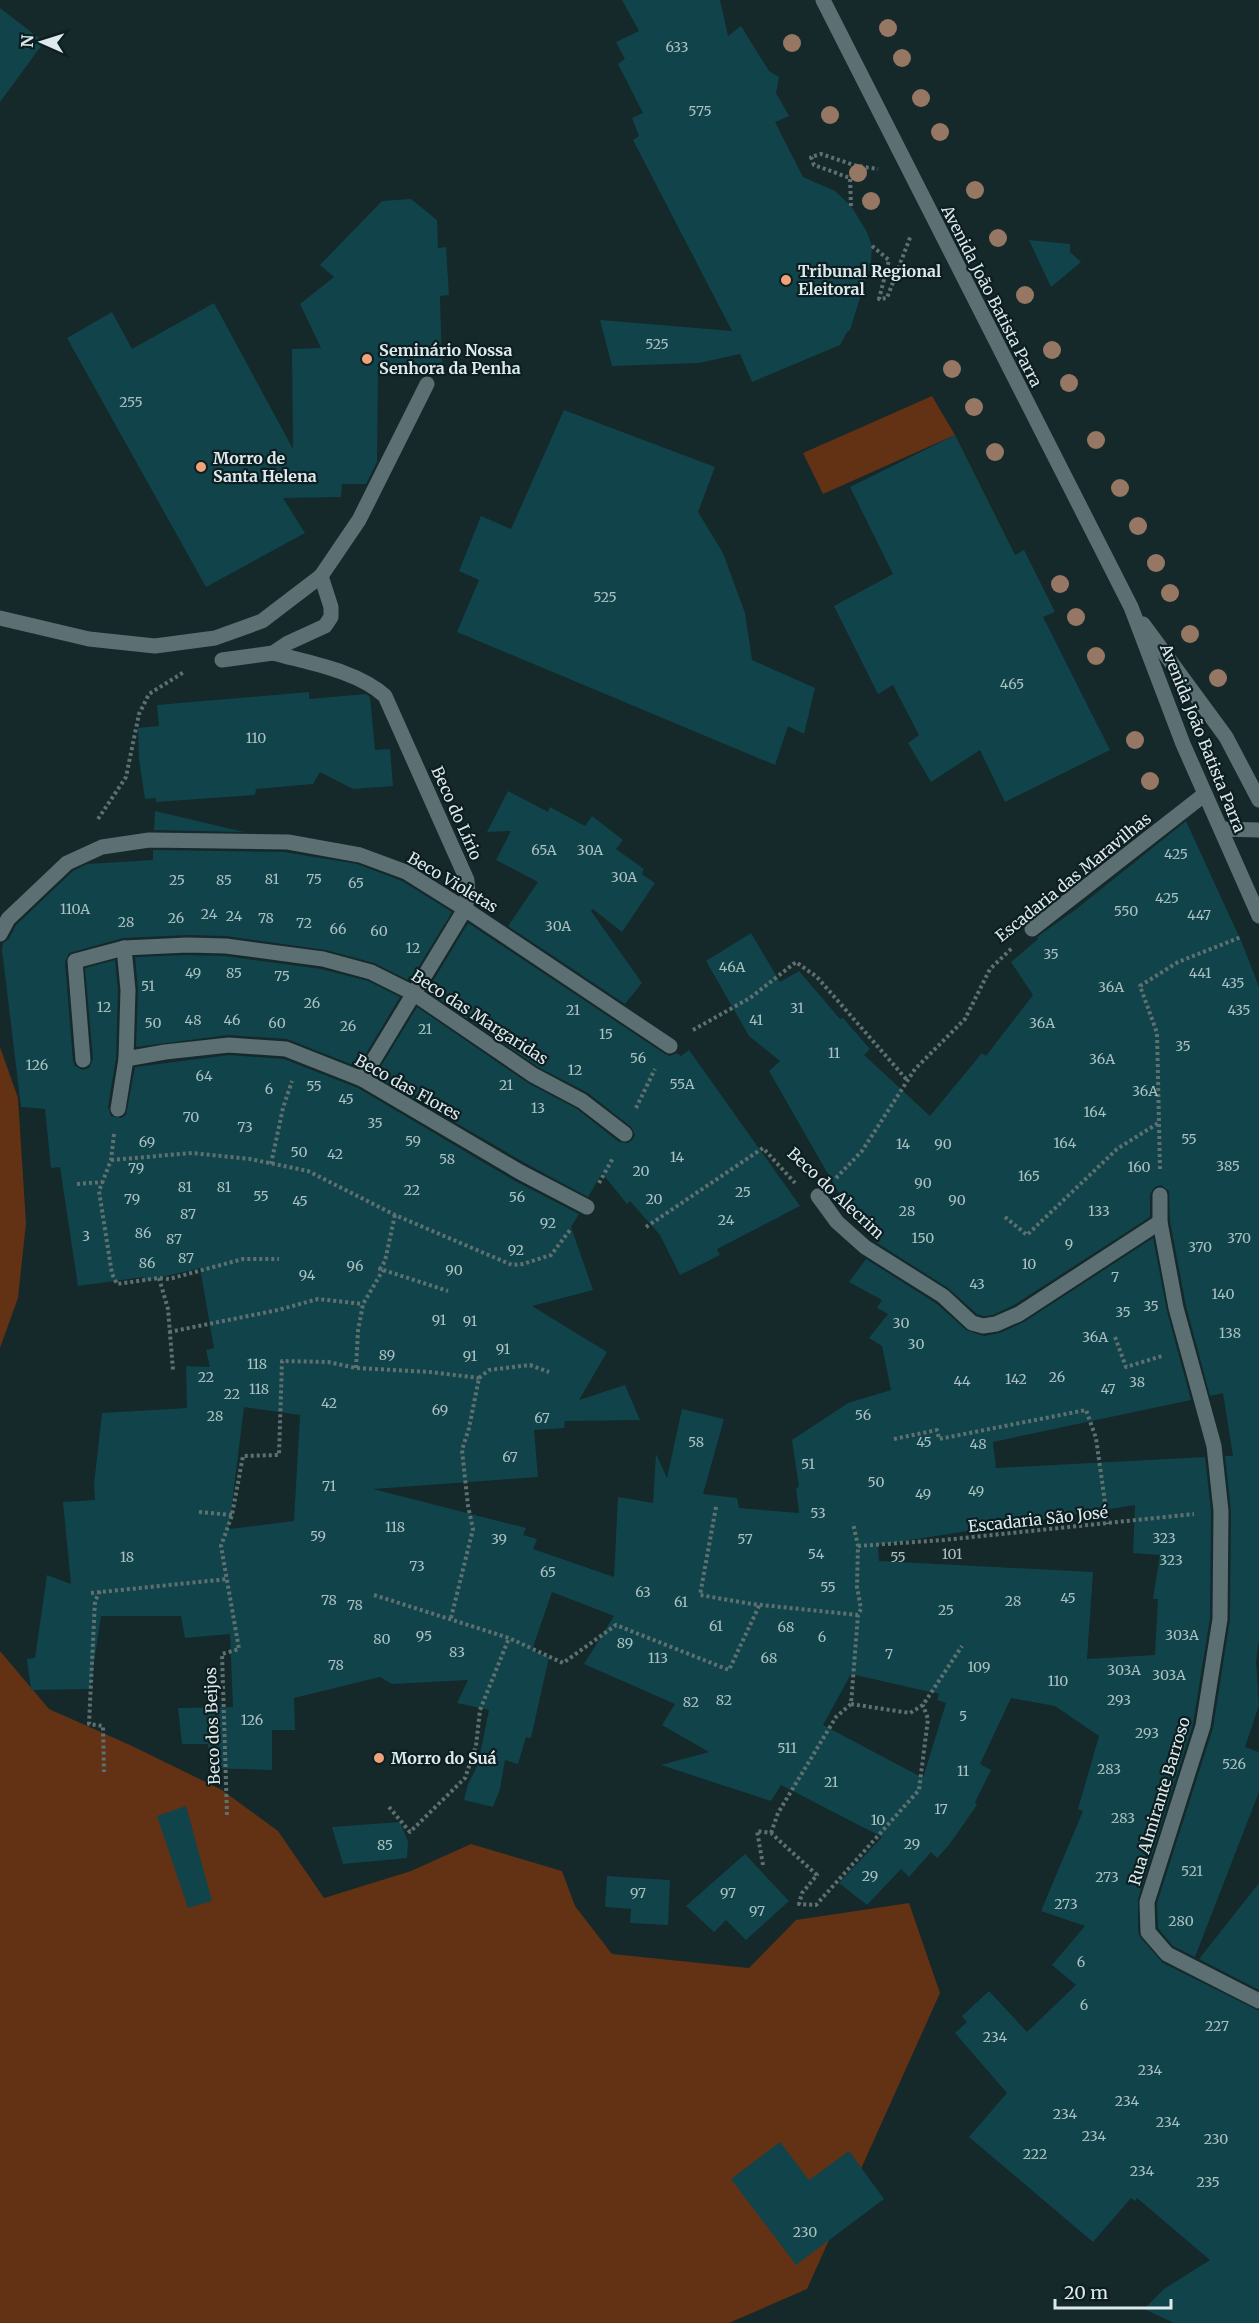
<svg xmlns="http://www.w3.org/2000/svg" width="1259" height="2323" font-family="Merriweather,serif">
  <rect width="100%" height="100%" fill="#15282a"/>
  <g fill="#633113">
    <polygon points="932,396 955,435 823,494 803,453"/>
    <polygon points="0,1047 18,1098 26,1223 18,1298 0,1348"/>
    <polygon points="0,1651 49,1709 130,1745 222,1790 278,1831 324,1898 411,1871 471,1844 562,1871 575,1906 612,1954 749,1968 796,1920 909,1903 940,1993 807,2289 729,2323 0,2323"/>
  </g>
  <g fill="#10444a" fill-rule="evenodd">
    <polygon points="622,0 720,0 728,36 741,26 769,71 779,77 776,93 789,116 775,122 803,177 835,191 851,206 867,232 872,246 871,263 850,330 847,332 840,345 752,382 740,354 699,363 612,366 600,320 732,331 633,140 639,136 632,118 643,113 618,64 625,59 616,42 639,31"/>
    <polygon points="0,8 44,42 0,102"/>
    <polygon points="411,199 437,220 438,248 446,247 449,295 440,296 442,369 378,371 377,462 366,484 342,484 341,497 283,498 305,533 206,587 67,338 112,312 132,349 214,303 293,449 292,349 321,348 300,304 334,277 320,265 382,201"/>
    <polygon points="1029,240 1070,244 1070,252 1081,262 1051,287"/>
    <polygon points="564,410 715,467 698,512 723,553 745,613 752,660 815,688 804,734 788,726 775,765 457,632 479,580 459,571 481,516 511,529"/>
    <polygon points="955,435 1015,555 1024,550 1055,612 1043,617 1110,750 1005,802 980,750 931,782 908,743 919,735 893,685 878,694 834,606 893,574 850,487"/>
    <polygon points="309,692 309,699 366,694 370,697 375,750 390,749 393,786 353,789 320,772 313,784 256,789 255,795 156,802 156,798 145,799 139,759 138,728 159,726 157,705"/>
    <polygon points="508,791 548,812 550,807 585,826 592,816 623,840 616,849 644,869 642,874 655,883 622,932 593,909 591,911 642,983 625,1004 508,926 538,882 496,860 511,831 487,832"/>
    <polygon points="155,811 244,832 154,830"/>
    <polygon points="1186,821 1242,943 1259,987 1259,1640 1256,1662 1259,1705 1245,1747 1259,1752 1259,1792 1195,1957 1173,1946 1158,1928 1157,1903 1213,1728 1230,1619 1231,1511 1225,1456 1233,1456 1223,1393 1210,1396 1186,1306 1170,1221 1169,1191 1161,1185 1155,1187 1150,1194 1150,1217 1014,1305 993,1315 984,1316 977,1314 948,1288 874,1241 878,1235 852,1216 769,1071 780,1061 749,1036 706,961 751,933 780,982 799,971 840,1019 843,1018 870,1049 864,1055 930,1116 982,1053 986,1056 1033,995 1011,962 1038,939 1037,937 1075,910"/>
    <path d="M153,850L284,852L357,864L402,881L452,912L410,981L374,963L326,950L226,936L187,935L123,938L69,953L65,962L73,1061L75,1066L83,1070L89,1068L93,1059L85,968L115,960L118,990L116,1058L108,1107L111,1116L121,1118L126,1115L135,1067L229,1055L284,1059L358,1088L515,1181L579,1214L571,1227L593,1290L532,1306L607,1352L579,1400L625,1385L640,1420L565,1421L564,1428L534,1430L538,1477L373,1489L526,1528L523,1535L537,1539L533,1549L614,1577L618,1497L653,1503L656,1454L667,1478L682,1409L724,1419L703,1494L737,1498L739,1508L799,1513L796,1488L799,1487L792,1440L848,1403L891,1390L882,1346L869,1338L888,1314L877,1308L882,1300L849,1282L866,1259L937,1304L966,1330L984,1336L1000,1333L1024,1322L1153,1238L1167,1311L1191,1400L993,1442L996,1468L1205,1457L1211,1511L1210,1618L1193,1724L1138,1899V1932L1141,1938L1163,1963L1259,2011V2323H1174L1144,2309L1164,2289L1210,2260L1137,2198L1135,2201L1131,2198L1093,2242L969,2137L1007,2093L955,2033L967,2022L962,2016L989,1991L1027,2032L1076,1985L1052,1965L1085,1926L1041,1911L1083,1811L1078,1809L1099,1736L1055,1706L1011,1698L980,1764L991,1770L975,1802L977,1805L949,1845L937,1858L931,1852L909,1877L901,1869L867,1905L839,1883L882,1837L781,1785L771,1801L661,1765L709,1752L662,1725L675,1704L584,1664L614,1616L552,1592L532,1650L549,1657L531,1738L526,1737L518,1764L505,1760L500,1789L493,1807L464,1800L468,1784L483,1755L480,1754L489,1710L457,1703L468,1680L392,1684L380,1677L294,1698L295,1730H272V1770L209,1768L208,1744H182L178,1708L233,1707L230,1634L185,1638L181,1616H101L90,1689L31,1690L27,1659L35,1658L47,1575L71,1584L63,1502L95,1500L94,1484L102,1413L187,1408L186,1366L210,1367L206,1350L214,1348L200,1268L145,1281L143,1277L78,1286L60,1167L51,1168L45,1109L21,1107L2,950L3,943L9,939L16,925L73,871L87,864L153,860ZM244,1407L300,1415L294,1521L229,1529ZM1135,1505L1133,1553L1160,1555L1153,1599H1158L1155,1655L1087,1659L1093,1572L879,1561L878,1545ZM851,1674L939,1694L937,1700L946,1703L923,1778L823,1725Z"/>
    <polygon points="468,923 665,1054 670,1056 677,1053 681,1056 689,1050 800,1206 717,1249 720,1255 680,1275 660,1235 630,1201 627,1204 602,1173 588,1197 525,1163 375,1076 417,1007 528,1083 577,1109 619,1142 628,1143 633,1139 635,1135 631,1127 588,1093 538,1067 427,991"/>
    <polygon points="187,955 225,956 321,969 368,981 400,997 358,1067 287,1039 228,1035 136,1047 138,990 135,957"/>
    <polygon points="186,1806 212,1901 188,1908 157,1816"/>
    <polygon points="400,1822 408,1841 407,1858 343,1864 332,1827"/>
    <polygon points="745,1854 789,1901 746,1940 726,1920 714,1932 686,1906"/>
    <polygon points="607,1876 670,1880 668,1925 630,1923 631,1909 605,1907"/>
    <polygon points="1259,1883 1259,1990 1199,1959"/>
    <polygon points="780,2142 809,2180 849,2151 884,2199 796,2265 731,2179"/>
  </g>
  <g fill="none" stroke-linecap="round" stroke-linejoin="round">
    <g stroke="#5f7071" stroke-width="4" stroke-dasharray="3 3" stroke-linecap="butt">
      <polyline points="851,206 850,178 814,165 811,157 821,154 857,166 878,169"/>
      <polyline points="872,246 889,260 879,299 887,298 911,235"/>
      <polyline points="98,819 126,777 139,714 149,694 184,672"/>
      <polyline points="693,1030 750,998 796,962 817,977 907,1080"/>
      <polyline points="636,1108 655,1069"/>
      <polyline points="114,1134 111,1160 99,1191 112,1274 117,1284 159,1278 169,1279 243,1259 279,1259"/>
      <polyline points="111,1160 192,1153 250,1159 308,1171 395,1215 512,1265 523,1264 551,1255 570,1230"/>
      <polyline points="271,1164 283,1108 292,1081"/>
      <polyline points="1160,1169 1157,1033 1140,986 1178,962 1241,937"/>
      <polyline points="836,1178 862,1151 915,1069 965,1019 990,969 1012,948"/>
      <polyline points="599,1183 613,1158"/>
      <polyline points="77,1184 103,1182"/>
      <polyline points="395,1215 385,1261 380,1269 448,1291"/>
      <polyline points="1005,1217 1027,1235 1117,1149 1160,1122"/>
      <polyline points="646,1227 763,1148 795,1183"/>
      <polyline points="159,1278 168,1309 173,1370"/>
      <polyline points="169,1332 278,1310 318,1299 363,1304"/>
      <polyline points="1115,1337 1126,1367 1162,1356"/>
      <polyline points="356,1368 358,1331 363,1304 383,1270"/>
      <polyline points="479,1378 489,1370 530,1365 549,1372"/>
      <polyline points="894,1439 937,1430 939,1439 1086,1410 1096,1438 1108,1524"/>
      <polyline points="716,1507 700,1595 752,1604 858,1615"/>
      <polyline points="199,1512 232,1515"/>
      <polyline points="858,1546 944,1540 1194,1514"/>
      <polyline points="100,1591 95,1601 89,1724 103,1726 104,1772"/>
      <polyline points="91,1593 228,1579"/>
      <polyline points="374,1595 509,1638 563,1663 616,1625 729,1670 760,1604"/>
      <polyline points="451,1618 473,1529 468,1506 462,1450 469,1428 479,1378"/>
      <polyline points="851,1704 910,1713 923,1705 962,1646"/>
      <polyline points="389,1807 410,1832 465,1778 476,1746 480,1710 509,1638"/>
      <polyline points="227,1815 222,1654 239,1649 221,1546 232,1515 243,1456 279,1455 282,1361 328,1362 356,1368 430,1372 479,1378"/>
      <polyline points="771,1833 778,1813 836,1717 851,1704 858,1615 861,1609 857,1587 858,1546 853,1523"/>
      <polyline points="763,1865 757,1831 771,1833 817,1875 802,1893 799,1904 816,1905 919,1790 928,1719 923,1705"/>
    </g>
    <g stroke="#5c7073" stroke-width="15">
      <path d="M273,653C309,663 358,671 385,696L467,880L468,893L465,909L362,1079"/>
      <polyline points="222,660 273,653 288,643 325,626 331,617 331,607 321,576"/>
      <polyline points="1032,929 1205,794"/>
      <polyline points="0,934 8,919 67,863 102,847 149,840 288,842 360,855 406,872 465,909 670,1046"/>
      <polyline points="126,1059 165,1052 229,1045 286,1049 362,1079 520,1172 587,1207"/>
      <polyline points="83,1060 75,961 124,948 187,945 226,946 323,959 371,972 413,993 533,1075 582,1101 625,1134"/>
      <polyline points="118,1109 126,1059 128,990 124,948"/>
      <polyline points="818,1196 837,1222 865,1247 943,1296 972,1323 983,1326 996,1324 1019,1314 1160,1222"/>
    </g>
    <g stroke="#5c7073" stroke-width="15">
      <polyline points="0,618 89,639 155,646 215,638 262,621 321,576 359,520 427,384"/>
      <polyline points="1221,829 1259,830"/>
      <polyline points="1160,1195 1160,1222 1176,1308 1214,1446 1221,1511 1220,1619 1203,1726 1147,1902 1148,1932 1167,1954 1259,2001"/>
    </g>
    <g stroke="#5c7073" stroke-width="15">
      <polyline points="823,0 1131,607 1183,744 1259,916"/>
      <polyline points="1143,624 1226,737 1259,800"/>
    </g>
  </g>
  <g fill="#957764">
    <circle cx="888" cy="28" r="9"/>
    <circle cx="792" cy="43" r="9"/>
    <circle cx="902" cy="58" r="9"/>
    <circle cx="921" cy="98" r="9"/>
    <circle cx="830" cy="115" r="9"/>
    <circle cx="940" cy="132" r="9"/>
    <circle cx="858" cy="173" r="9"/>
    <circle cx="975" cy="190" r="9"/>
    <circle cx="871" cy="201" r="9"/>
    <circle cx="998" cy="238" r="9"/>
    <circle cx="1025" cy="295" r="9"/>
    <circle cx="1052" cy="350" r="9"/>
    <circle cx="952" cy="369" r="9"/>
    <circle cx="1069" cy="383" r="9"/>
    <circle cx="974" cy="407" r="9"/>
    <circle cx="1096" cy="440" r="9"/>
    <circle cx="995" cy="452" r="9"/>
    <circle cx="1120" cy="488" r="9"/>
    <circle cx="1138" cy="526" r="9"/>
    <circle cx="1156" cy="563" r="9"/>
    <circle cx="1060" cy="584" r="9"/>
    <circle cx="1170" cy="593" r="9"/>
    <circle cx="1076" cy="617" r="9"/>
    <circle cx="1190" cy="634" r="9"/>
    <circle cx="1096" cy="656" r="9"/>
    <circle cx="1218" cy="678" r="9"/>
    <circle cx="1135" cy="740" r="9"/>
    <circle cx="1150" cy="781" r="9"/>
  </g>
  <g fill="#f0a279" stroke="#0c1e21" stroke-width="2">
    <circle cx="786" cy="280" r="6"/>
    <circle cx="367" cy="359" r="6"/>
    <circle cx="201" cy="467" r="6"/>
    <circle cx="379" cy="1758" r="6"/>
  </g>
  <g text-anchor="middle" stroke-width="4.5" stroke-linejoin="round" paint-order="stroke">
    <g font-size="14" fill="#aac0c2">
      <text x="677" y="52">633</text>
      <text x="700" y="116">575</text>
      <text x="657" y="349">525</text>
      <text x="131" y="407">255</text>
      <text x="605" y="602">525</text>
      <text x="1012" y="689">465</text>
      <text x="256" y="743">110</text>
      <text x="544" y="855">65A</text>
      <text x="590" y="855">30A</text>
      <text x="1176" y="859">425</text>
      <text x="624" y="882">30A</text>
      <text x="272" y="884">81</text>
      <text x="314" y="884">75</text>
      <text x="177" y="885">25</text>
      <text x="224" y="885">85</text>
      <text x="356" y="888">65</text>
      <text x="1167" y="903">425</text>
      <text x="75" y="914">110A</text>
      <text x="1126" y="916">550</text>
      <text x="209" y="919">24</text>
      <text x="1199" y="920">447</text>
      <text x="234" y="921">24</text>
      <text x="176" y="923">26</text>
      <text x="266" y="923">78</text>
      <text x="126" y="927">28</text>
      <text x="304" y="928">72</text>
      <text x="558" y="931">30A</text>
      <text x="338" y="934">66</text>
      <text x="379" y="936">60</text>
      <text x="413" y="953">12</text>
      <text x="1051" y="959">35</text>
      <text x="732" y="972">46A</text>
      <text x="193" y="978">49</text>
      <text x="234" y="978">85</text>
      <text x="1200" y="978">441</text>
      <text x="282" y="981">75</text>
      <text x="1233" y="988">435</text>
      <text x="148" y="991">51</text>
      <text x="1111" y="992">36A</text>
      <text x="312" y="1008">26</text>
      <text x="104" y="1012">12</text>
      <text x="797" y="1013">31</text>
      <text x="573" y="1015">21</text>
      <text x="1239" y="1015">435</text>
      <text x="193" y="1025">48</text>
      <text x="232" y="1025">46</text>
      <text x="756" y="1025">41</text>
      <text x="153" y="1028">50</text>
      <text x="277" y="1028">60</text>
      <text x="1042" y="1028">36A</text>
      <text x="348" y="1031">26</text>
      <text x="425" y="1034">21</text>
      <text x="606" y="1039">15</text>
      <text x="1183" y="1051">35</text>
      <text x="834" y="1058">11</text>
      <text x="638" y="1063">56</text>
      <text x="1102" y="1064">36A</text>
      <text x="37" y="1070">126</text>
      <text x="575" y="1075">12</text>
      <text x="204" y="1081">64</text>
      <text x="682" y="1089">55A</text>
      <text x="506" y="1090">21</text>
      <text x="314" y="1091">55</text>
      <text x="269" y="1094">6</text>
      <text x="1145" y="1096">36A</text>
      <text x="346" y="1104">45</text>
      <text x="538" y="1113">13</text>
      <text x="1095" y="1117">164</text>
      <text x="191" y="1122">70</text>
      <text x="375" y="1128">35</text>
      <text x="245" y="1132">73</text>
      <text x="1189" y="1144">55</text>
      <text x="413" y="1146">59</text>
      <text x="147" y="1147">69</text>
      <text x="1065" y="1148">164</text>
      <text x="903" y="1149">14</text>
      <text x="943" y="1149">90</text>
      <text x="299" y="1157">50</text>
      <text x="335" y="1159">42</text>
      <text x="677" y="1162">14</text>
      <text x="447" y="1164">58</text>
      <text x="1228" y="1171">385</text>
      <text x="1139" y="1172">160</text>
      <text x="136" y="1173">79</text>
      <text x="641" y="1176">20</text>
      <text x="1029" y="1181">165</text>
      <text x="923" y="1188">90</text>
      <text x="185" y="1192">81</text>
      <text x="224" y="1192">81</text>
      <text x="412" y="1195">22</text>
      <text x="743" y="1197">25</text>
      <text x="261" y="1201">55</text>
      <text x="517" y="1202">56</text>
      <text x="132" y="1204">79</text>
      <text x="654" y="1204">20</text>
      <text x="957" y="1205">90</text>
      <text x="300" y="1206">45</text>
      <text x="907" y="1216">28</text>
      <text x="1099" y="1216">133</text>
      <text x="188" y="1219">87</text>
      <text x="726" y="1225">24</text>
      <text x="548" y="1228">92</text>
      <text x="143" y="1238">86</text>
      <text x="86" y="1241">3</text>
      <text x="923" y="1243">150</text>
      <text x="1239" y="1243">370</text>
      <text x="174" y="1244">87</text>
      <text x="1069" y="1249">9</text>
      <text x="1200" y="1252">370</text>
      <text x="516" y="1255">92</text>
      <text x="186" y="1263">87</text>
      <text x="147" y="1268">86</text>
      <text x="1029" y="1269">10</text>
      <text x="355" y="1271">96</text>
      <text x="454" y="1275">90</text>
      <text x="307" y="1280">94</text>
      <text x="1115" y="1282">7</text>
      <text x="977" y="1289">43</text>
      <text x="1223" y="1299">140</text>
      <text x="1151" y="1311">35</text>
      <text x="1123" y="1317">35</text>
      <text x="439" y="1325">91</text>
      <text x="470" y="1326">91</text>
      <text x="901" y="1328">30</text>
      <text x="1230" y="1338">138</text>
      <text x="1095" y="1342">36A</text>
      <text x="916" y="1349">30</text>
      <text x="503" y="1354">91</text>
      <text x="387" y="1360">89</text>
      <text x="470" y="1361">91</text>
      <text x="257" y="1369">118</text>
      <text x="206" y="1382">22</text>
      <text x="1057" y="1382">26</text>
      <text x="1016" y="1384">142</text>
      <text x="962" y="1386">44</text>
      <text x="1137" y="1387">38</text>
      <text x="259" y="1394">118</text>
      <text x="1108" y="1394">47</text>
      <text x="232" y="1399">22</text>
      <text x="329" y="1408">42</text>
      <text x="440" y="1415">69</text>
      <text x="863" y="1420">56</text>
      <text x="215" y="1421">28</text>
      <text x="542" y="1423">67</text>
      <text x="696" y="1447">58</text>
      <text x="924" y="1447">45</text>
      <text x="978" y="1449">48</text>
      <text x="510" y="1462">67</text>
      <text x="808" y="1469">51</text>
      <text x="876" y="1487">50</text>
      <text x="329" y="1491">71</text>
      <text x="976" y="1496">49</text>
      <text x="923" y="1499">49</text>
      <text x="818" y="1518">53</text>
      <text x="395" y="1532">118</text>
      <text x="318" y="1541">59</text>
      <text x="1164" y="1543">323</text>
      <text x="499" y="1544">39</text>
      <text x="745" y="1544">57</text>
      <text x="816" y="1559">54</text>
      <text x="952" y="1559">101</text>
      <text x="127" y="1562">18</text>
      <text x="898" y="1562">55</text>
      <text x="1171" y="1565">323</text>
      <text x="417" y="1571">73</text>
      <text x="548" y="1577">65</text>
      <text x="828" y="1592">55</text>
      <text x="643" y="1597">63</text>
      <text x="1068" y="1603">45</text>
      <text x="329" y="1605">78</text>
      <text x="1013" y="1606">28</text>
      <text x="681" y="1607">61</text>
      <text x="355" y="1610">78</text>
      <text x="946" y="1615">25</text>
      <text x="716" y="1631">61</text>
      <text x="786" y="1632">68</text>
      <text x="1182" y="1640">303A</text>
      <text x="424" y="1641">95</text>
      <text x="822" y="1642">6</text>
      <text x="382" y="1644">80</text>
      <text x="625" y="1648">89</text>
      <text x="457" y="1657">83</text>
      <text x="889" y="1659">7</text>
      <text x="658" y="1663">113</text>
      <text x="769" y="1663">68</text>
      <text x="336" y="1670">78</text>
      <text x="979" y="1672">109</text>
      <text x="1124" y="1675">303A</text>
      <text x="1169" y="1680">303A</text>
      <text x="1058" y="1686">110</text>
      <text x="724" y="1705">82</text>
      <text x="1119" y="1705">293</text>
      <text x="691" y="1707">82</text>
      <text x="963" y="1721">5</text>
      <text x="252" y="1725">126</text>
      <text x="1147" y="1738">293</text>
      <text x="787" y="1753">511</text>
      <text x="1234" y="1769">526</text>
      <text x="1109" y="1774">283</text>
      <text x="963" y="1776">11</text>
      <text x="831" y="1787">21</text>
      <text x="941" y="1814">17</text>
      <text x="1123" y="1823">283</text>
      <text x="878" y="1825">10</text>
      <text x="912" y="1849">29</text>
      <text x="385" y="1850">85</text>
      <text x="1192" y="1876">521</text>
      <text x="870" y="1881">29</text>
      <text x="1107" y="1882">273</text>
      <text x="638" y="1898">97</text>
      <text x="728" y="1898">97</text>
      <text x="1066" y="1909">273</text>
      <text x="757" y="1916">97</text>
      <text x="1181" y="1926">280</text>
      <text x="1081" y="1967">6</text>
      <text x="1084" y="2010">6</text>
      <text x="1217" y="2031">227</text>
      <text x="995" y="2042">234</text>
      <text x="1150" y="2075">234</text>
      <text x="1127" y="2106">234</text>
      <text x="1065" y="2119">234</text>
      <text x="1168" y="2127">234</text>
      <text x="1094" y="2141">234</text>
      <text x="1216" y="2144">230</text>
      <text x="1035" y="2159">222</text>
      <text x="1142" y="2176">234</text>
      <text x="1208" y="2187">235</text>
      <text x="805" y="2237">230</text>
    </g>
    <g font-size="16" font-weight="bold" fill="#dde9ea" stroke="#0c1e21" text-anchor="start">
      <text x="798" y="277">Tribunal Regional<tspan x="798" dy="18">Eleitoral</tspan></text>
      <text x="379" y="356">Seminário Nossa<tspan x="379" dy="18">Senhora da Penha</tspan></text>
      <text x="213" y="464">Morro de<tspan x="213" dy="18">Santa Helena</tspan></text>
      <text x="391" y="1764">Morro do Suá</text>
    </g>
    <g font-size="16" fill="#dde9ea" stroke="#0c1e21">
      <text transform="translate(992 296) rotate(63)" y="6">Avenida João Batista Parra</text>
      <text transform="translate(1203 738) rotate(68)" y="6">Avenida João Batista Parra</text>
      <text transform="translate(457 813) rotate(66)" y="6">Beco do Lírio</text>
      <text transform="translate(1073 877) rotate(-39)" y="6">Escadaria das Maravilhas</text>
      <text transform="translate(453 882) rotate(31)" y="6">Beco Violetas</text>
      <text transform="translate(480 1017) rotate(33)" y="6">Beco das Margaridas</text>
      <text transform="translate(408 1087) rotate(29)" y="6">Beco das Flores</text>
      <text transform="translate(836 1193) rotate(43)" y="6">Beco do Alecrim</text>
      <text transform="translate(1038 1519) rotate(-6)" y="6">Escadaria São José</text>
      <text transform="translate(212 1726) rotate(-92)" y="6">Beco dos Beijos</text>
      <text transform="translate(1159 1801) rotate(-73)" y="6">Rua Almirante Barroso</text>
    </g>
  </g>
  <g transform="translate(42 42) rotate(273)" stroke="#0c1e21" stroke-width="4.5" paint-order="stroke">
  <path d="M0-4.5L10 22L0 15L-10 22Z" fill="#dde9ea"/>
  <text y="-9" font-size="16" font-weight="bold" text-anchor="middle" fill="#dde9ea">N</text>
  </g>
  <path d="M1055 2299v9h116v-9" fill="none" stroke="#dde9ea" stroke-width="3"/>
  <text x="1064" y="2299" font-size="18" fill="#dde9ea" stroke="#0c1e21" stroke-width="4.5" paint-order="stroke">20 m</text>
</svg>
